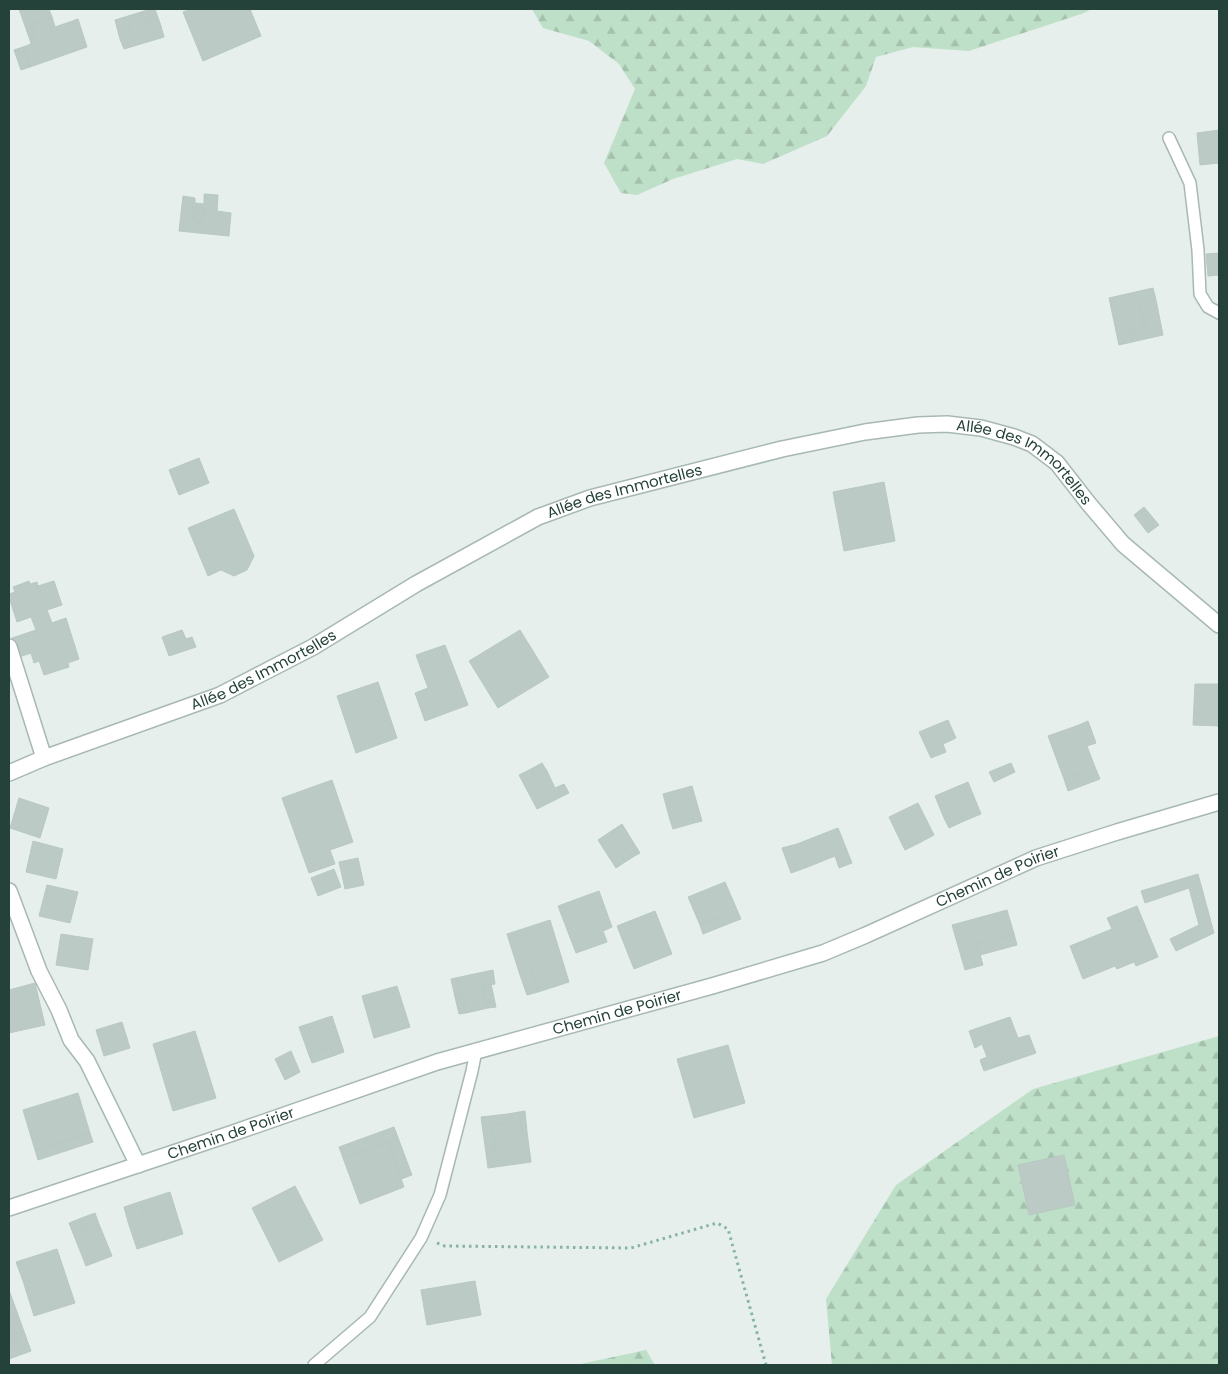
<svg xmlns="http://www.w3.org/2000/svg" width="1228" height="1374" font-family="Poppins,sans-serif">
  <defs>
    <pattern id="forest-firs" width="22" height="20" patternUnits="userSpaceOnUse" patternTransform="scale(1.25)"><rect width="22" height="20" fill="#bfe0c8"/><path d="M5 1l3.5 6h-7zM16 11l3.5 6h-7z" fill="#a4c1ad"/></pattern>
  </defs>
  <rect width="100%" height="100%" fill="#e6efeb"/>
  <g fill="url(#forest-firs)">
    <polygon points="532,9 1092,9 1084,13 969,51 913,47 876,57 866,86 827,136 763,164 737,159 673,179 637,195 621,193 604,163 635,89 619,64 589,41 543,28"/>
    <polygon points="1219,1036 1219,1365 832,1365 826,1299 896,1185 1033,1089"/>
    <polygon points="646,1350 655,1365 576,1365"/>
  </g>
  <g fill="#bbcac4" stroke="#b8c9c2" fill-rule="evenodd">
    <polygon points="19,9 49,9 52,17 31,25 36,38 30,40"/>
    <polygon points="151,9 155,9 161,26 152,29 148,18 128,25 131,35 120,39 115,20"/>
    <polygon points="191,9 250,9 261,36 203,61 183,12"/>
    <polygon points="52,17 55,27 78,19 87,47 30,67 23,47 31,44 30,40 36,38 31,25"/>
    <polygon points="148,18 152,29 161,26 164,37 124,49 120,39 131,35 128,25"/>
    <polygon points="23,47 30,67 21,70 14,50"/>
    <polygon points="1219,130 1219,163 1200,165 1197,133"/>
    <path d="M204,194L218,195L217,211L231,213L229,236L179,231L183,196L195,198V203L204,204ZM195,208L204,209L202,223L194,222Z"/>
    <polygon points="195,208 204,209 202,223 194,222"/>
    <polygon points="1219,253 1219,275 1208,276 1206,254"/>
    <polygon points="1153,288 1156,300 1140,304 1145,327 1130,331 1132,342 1119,345 1109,298"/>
    <polygon points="1156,300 1163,335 1132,342 1130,331 1145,327 1140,304"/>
    <polygon points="199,458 209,483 179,495 169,470"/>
    <polygon points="884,482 895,541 844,551 833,492"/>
    <polygon points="1144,507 1159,525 1148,533 1134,515"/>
    <polygon points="234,509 254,556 247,570 234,576 221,570 208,576 188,528"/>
    <polygon points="29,581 30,584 37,582 38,586 54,581 62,605 47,610 52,623 66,618 79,659 68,663 69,667 44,675 39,661 34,663 31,653 19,657 12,638 36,630 31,617 17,622 9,597 9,594 15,592 13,587"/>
    <polygon points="182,630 186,639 192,637 196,647 169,656 162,637"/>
    <polygon points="520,630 549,677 498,708 469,661"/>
    <polygon points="445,645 468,705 425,721 415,693 428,688 416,655"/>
    <polygon points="378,682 397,738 356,753 337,696"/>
    <polygon points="1195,684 1219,684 1219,726 1193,725"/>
    <polygon points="948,720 956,738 943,744 946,752 931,758 919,732"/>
    <polygon points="1088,721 1096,743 1087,746 1079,725"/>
    <polygon points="1079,725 1095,767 1064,779 1048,736"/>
    <polygon points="542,763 547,771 536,777 531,769"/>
    <polygon points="1011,763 1015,772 994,782 989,772"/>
    <polygon points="1095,767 1100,779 1068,791 1064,779"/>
    <polygon points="531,769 536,777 547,771 555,788 564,784 569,793 537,809 519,775"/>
    <polygon points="332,780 353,842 330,850 335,864 309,873 282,798"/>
    <polygon points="968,782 981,814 964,821 960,812 944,818 935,796"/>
    <polygon points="692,786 702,821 694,823 691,814 670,820 663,794"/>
    <polygon points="19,798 49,808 40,838 10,828"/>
    <polygon points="918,803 934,835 919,843 915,834 901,842 889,817"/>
    <polygon points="960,812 964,821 949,828 944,818"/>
    <polygon points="691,814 694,823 673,829 670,820"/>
    <polygon points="622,824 640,853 633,857 627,848 619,852 625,862 616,868 598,840"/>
    <polygon points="838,828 852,863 839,868 835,856 805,868 797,844"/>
    <polygon points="915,834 919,843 905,850 901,842"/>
    <polygon points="33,841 63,849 56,879 26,872"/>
    <polygon points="797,844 805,868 791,873 782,848"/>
    <polygon points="627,848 633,857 625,862 619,852"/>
    <polygon points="358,858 364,885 345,889 339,862"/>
    <polygon points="334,869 341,887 318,896 311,878"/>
    <polygon points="1198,874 1214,933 1176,951 1170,939 1199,925 1189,888 1145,903 1141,891"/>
    <polygon points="725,882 741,919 733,922 730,913 700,925 688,897"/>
    <polygon points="47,885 78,892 70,923 39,916"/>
    <polygon points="599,891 612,927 603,931 607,942 576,953 558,906"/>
    <polygon points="1137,906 1158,957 1136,966 1134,962 1117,969 1115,966 1083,979 1070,946 1112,929 1107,918"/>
    <polygon points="1007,910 1014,934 977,944 983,965 965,970 952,925"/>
    <polygon points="655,911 672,954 634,969 617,926"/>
    <polygon points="730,913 733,922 703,934 700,925"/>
    <polygon points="550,920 569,982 538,992 531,968 519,972 507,934"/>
    <polygon points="61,934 93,939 88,970 56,965"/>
    <polygon points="1014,934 1017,945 980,955 977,944"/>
    <polygon points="531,968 538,992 527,995 519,972"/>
    <polygon points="493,970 495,984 483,986 488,1008 466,1013 462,995 455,997 451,979"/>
    <polygon points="35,983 45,1025 9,1033 9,990"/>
    <polygon points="491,984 496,1007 488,1008 483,986"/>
    <polygon points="397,986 410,1027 374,1038 362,996"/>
    <polygon points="462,995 466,1013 459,1014 455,997"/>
    <polygon points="332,1016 344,1052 333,1056 331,1048 309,1055 299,1027"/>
    <polygon points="1010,1017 1018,1038 1029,1035 1036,1053 984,1071 980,1060 987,1057 982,1044 975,1048 969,1031"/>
    <polygon points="122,1022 130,1048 104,1056 96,1030"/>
    <polygon points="195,1031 216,1098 173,1111 153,1044"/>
    <polygon points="728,1045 745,1103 694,1118 677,1059"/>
    <polygon points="331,1048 333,1056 312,1063 309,1055"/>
    <polygon points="291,1051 300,1072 285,1080 275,1059"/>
    <polygon points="78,1093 90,1133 35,1150 23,1110"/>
    <polygon points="525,1111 527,1132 522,1133 519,1112"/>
    <polygon points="519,1112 522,1133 527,1132 531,1162 488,1168 486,1153 495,1151 491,1125 509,1123 508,1114"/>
    <polygon points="508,1114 509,1123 491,1125 495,1151 486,1153 481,1117"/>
    <polygon points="394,1127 412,1175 401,1179 388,1142 343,1158 339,1147"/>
    <polygon points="90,1133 93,1142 38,1160 35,1150"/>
    <polygon points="388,1142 404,1187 360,1204 343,1158"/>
    <polygon points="1064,1155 1075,1205 1029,1215 1018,1165"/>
    <polygon points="295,1186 323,1240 279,1262 252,1208"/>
    <polygon points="170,1192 183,1234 137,1249 128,1222 144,1217 139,1202"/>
    <polygon points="139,1202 144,1217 128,1222 124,1207"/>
    <polygon points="95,1213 99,1224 83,1230 79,1219"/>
    <polygon points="79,1219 83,1230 99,1224 112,1256 86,1266 69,1223"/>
    <polygon points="57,1249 63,1267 23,1281 16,1262"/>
    <polygon points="63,1267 75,1303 34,1316 23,1281"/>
    <polygon points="475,1281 481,1315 427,1325 421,1290"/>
    <polygon points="9,1290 17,1312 9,1314 19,1341 9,1344"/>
    <polygon points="17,1312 31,1351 9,1359 9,1344 19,1341 9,1314"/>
  </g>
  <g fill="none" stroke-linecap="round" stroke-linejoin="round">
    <g stroke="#a8b8b2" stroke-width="14">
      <g id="service">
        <polyline points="1169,138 1190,183 1198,250 1200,294 1208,307 1219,313"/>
        <polyline points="314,1365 370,1317 421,1238 440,1195 472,1071 476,1051"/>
      </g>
    </g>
    <g stroke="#a8b8b2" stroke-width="18">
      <g id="minor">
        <polyline points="9,647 44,758"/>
        <path id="s1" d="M9,773L44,758L220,695L313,647L416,584L538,517L590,498L782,449L865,432L918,425L947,424L981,428L1014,437L1032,444L1057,463L1089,504L1123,544L1219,625"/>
        <polyline points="9,891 39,971 59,1010 71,1040 87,1061 138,1165"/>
        <path id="s2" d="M9,1208L233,1133L437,1062L712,986L823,953L866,935L1036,858L1117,832L1219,802"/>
      </g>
    </g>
    <polyline stroke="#86b3a5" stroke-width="3" stroke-dasharray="2.5 4" stroke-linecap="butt" points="437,1243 445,1246 631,1248 717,1223 728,1229 766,1365"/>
    <use href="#service" stroke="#fff" stroke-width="11"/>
    <use href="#minor" stroke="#fff" stroke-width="15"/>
  </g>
  <g text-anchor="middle" stroke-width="4" stroke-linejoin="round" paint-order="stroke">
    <g font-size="15" fill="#24423a" stroke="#f7fbf9">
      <text dy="5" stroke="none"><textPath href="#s1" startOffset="1100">Allée des Immortelles</textPath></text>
      <text dy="5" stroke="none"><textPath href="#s1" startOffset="680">Allée des Immortelles</textPath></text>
      <text dy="5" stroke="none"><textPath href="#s1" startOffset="275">Allée des Immortelles</textPath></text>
      <text dy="5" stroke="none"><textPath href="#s2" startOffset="1044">Chemin de Poirier</textPath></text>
      <text dy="5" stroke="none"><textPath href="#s2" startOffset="639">Chemin de Poirier</textPath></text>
      <text dy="5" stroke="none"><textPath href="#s2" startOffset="234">Chemin de Poirier</textPath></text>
    </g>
  </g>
  <rect width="1228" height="1374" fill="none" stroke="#24423a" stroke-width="20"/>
</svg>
